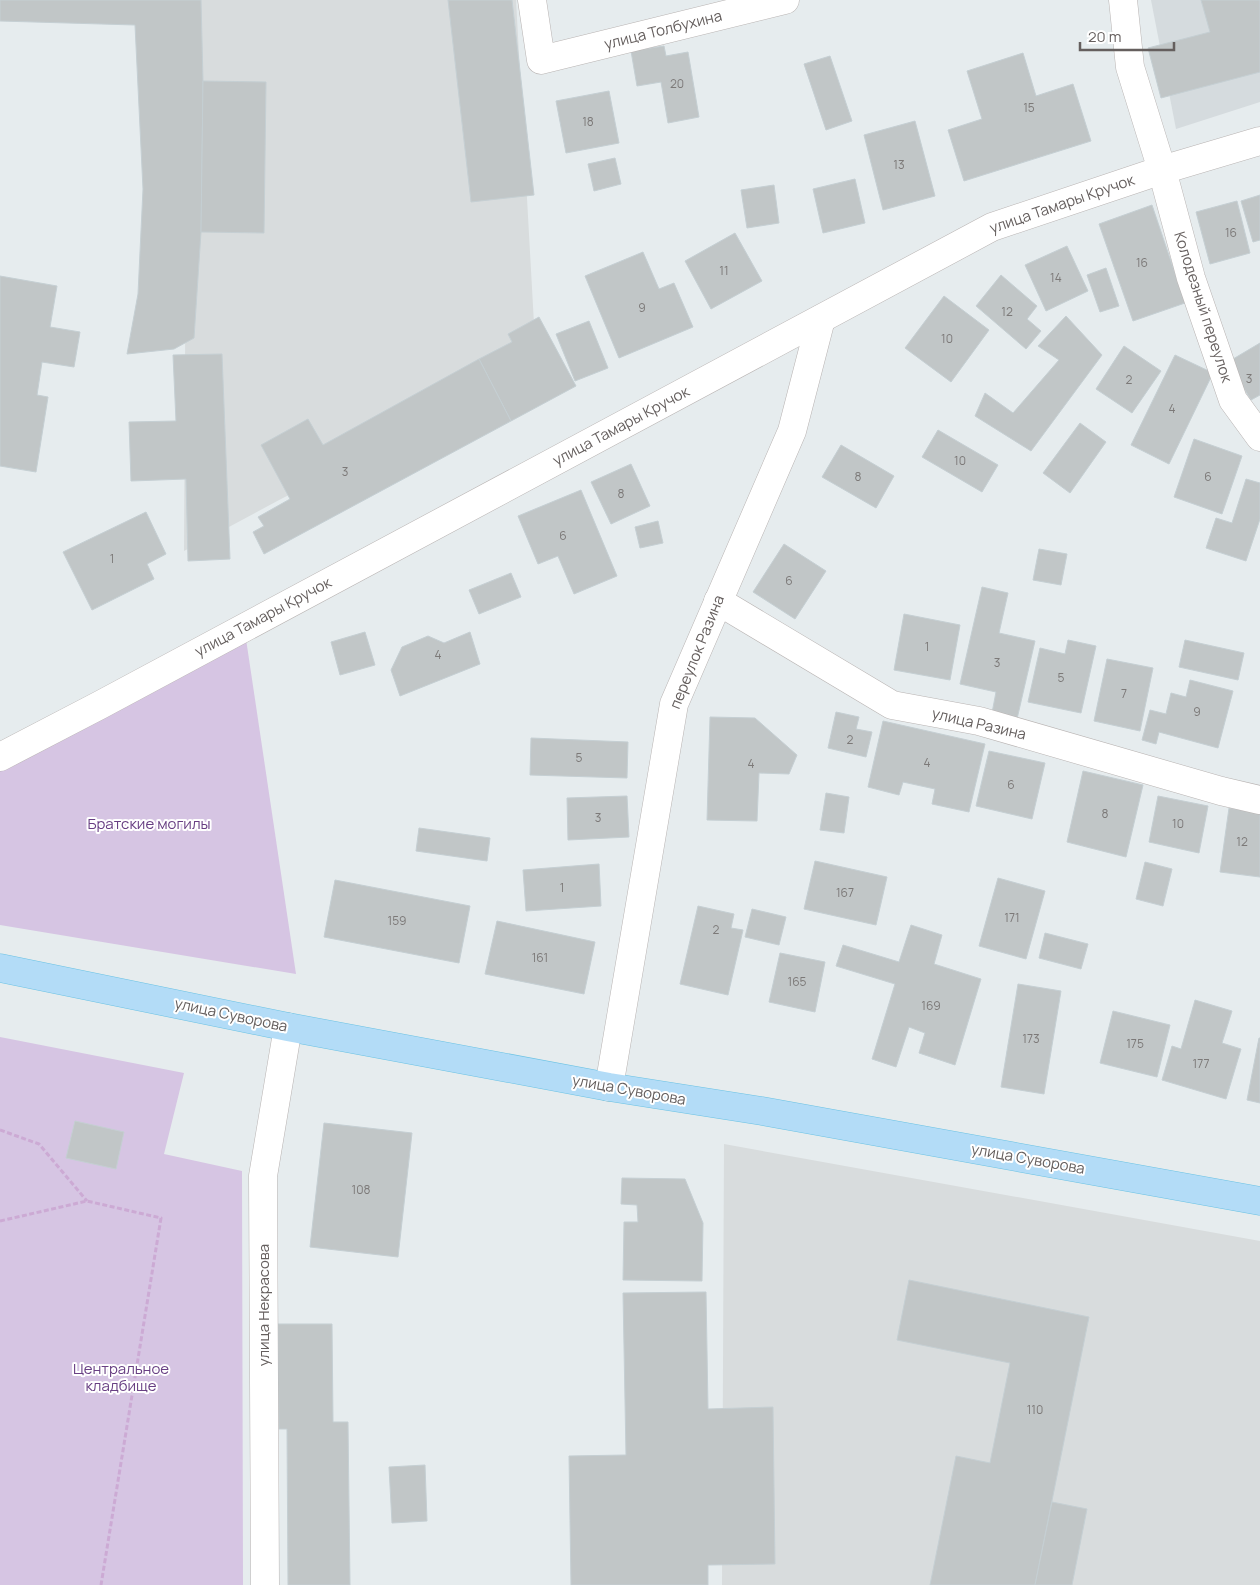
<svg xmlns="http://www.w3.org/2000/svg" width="1260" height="1585" font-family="Manrope,sans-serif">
  <rect width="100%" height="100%" fill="#e6ecee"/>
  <g fill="#d8dcdd">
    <polygon points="187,0 516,0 537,378 516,379 281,499 184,551"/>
    <polygon points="724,1144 1260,1241 1260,1585 722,1585"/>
  </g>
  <polygon fill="#d5dbde" points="1151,0 1260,0 1260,102 1176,129"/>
  <g fill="#d6c5e3">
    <polygon points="246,639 296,974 0,925 0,758"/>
    <polygon points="0,1037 184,1073 164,1154 242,1171 243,1585 0,1585"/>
  </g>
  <g fill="#c1c6c7" stroke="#c5cfd3">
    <polygon points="0,0 201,0 203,81 201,232 194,338 174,349 127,354 138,294 143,189 135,25 0,21"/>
    <polygon points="448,0 512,0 534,195 471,202"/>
    <polygon points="1201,0 1260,0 1260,72 1161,98 1148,48 1210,32"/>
    <polygon points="664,46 666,56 688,52 699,117 668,123 661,82 637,86 631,51"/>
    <polygon points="1023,53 1036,96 1073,84 1091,141 964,181 948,130 982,119 967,71"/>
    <polygon points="830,56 852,121 826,130 804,64"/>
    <polygon points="203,81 266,82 264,233 201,232"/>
    <polygon points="609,91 619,143 566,153 556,101"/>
    <polygon points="915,121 935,196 883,210 864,135"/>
    <polygon points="615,158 621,184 594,191 588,164"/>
    <polygon points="855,179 865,223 823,233 813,189"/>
    <polygon points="774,185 779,223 747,228 741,190"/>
    <polygon points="1260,195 1260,240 1253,242 1241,201"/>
    <polygon points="1237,201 1250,253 1210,264 1196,212"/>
    <polygon points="1152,205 1185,303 1133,321 1099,224"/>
    <polygon points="735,233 762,281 711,309 685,261"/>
    <polygon points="1067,246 1088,291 1046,311 1025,265"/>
    <polygon points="643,252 659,289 674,283 693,327 619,358 585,276"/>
    <polygon points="1106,268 1119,306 1100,312 1087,275"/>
    <polygon points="1001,275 1037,306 1027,319 1041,331 1026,349 976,306"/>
    <polygon points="0,276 57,286 50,327 80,332 74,367 42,362 37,395 48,397 36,472 0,466"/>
    <polygon points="944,296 989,330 951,382 905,348"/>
    <polygon points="1066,316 1102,355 1031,451 975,416 985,393 1013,413 1059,360 1038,346"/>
    <polygon points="539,317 576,386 511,421 479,359 512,342 508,334"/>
    <polygon points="589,321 608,368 575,381 556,334"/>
    <polygon points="1260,343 1260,395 1251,400 1228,362"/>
    <polygon points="1124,346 1161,371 1132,413 1096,389"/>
    <polygon points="222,354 230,559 188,561 186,479 131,481 129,422 176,421 173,355"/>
    <polygon points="1175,355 1213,373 1169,464 1131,445"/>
    <polygon points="479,359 511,421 264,554 253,532 264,526 258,517 290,499 261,445 308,419 323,445"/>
    <polygon points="1080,423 1106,442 1070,493 1043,473"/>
    <polygon points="938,430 998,465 982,492 922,457"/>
    <polygon points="1194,439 1242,456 1222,514 1174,497"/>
    <polygon points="841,445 894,476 876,508 822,477"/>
    <polygon points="631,464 650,506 611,524 591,482"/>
    <polygon points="1246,479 1260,483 1260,519 1246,561 1206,548 1216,518 1232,523"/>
    <polygon points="581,490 617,576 574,594 558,556 538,564 518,516"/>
    <polygon points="146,512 166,554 147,564 154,579 92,610 63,552"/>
    <polygon points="658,521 663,543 640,548 635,527"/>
    <polygon points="784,544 826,571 795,619 753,592"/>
    <polygon points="1039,549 1067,554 1061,585 1033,580"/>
    <polygon points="511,573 521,597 479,614 469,590"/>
    <polygon points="982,587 1008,593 999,633 1035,641 1017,719 992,713 996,692 960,684"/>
    <polygon points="904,614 960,625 950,680 894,670"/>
    <polygon points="365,632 375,665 340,675 331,642"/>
    <polygon points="470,632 480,664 400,696 391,670 402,647 428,636 444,643"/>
    <polygon points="1068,640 1096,646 1081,713 1028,702 1040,648 1065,654"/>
    <polygon points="1185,640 1244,653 1238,680 1179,667"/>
    <polygon points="1107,659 1153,668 1140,731 1094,721"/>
    <polygon points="1190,680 1233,691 1218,748 1159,732 1156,744 1142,740 1150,710 1166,714 1171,693 1186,697"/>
    <polygon points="836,712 859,717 856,729 872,732 866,757 828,748"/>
    <polygon points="710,717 755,718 797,755 789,774 759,773 757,821 707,820"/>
    <polygon points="883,721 985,744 969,812 932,804 935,789 903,782 899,795 868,787"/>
    <polygon points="531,738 628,742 627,778 530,775"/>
    <polygon points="989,751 1045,763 1032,819 976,806"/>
    <polygon points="1083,771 1143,785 1126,857 1067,842"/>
    <polygon points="826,793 849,797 844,833 820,830"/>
    <polygon points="627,796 629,837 568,840 567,798"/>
    <polygon points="1158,796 1208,806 1199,853 1149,842"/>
    <polygon points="1229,808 1260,813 1260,877 1220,872"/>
    <polygon points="419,828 490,838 487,861 416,851"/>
    <polygon points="815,861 887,877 876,925 804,909"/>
    <polygon points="1145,862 1172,869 1163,906 1136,899"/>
    <polygon points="599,864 601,906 526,911 523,870"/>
    <polygon points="998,878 1045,891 1026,959 979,946"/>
    <polygon points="335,880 470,906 459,963 324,937"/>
    <polygon points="698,906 734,914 731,928 743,930 728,995 680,984"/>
    <polygon points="752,909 786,917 779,945 745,937"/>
    <polygon points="497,921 595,942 584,994 485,974"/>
    <polygon points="911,925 942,935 934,964 981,979 955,1065 919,1053 925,1033 909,1027 896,1067 872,1059 895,984 836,966 843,945 899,962"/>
    <polygon points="1045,933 1088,944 1081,969 1039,958"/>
    <polygon points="780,953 825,962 815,1012 769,1002"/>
    <polygon points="1018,984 1061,991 1044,1094 1001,1087"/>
    <polygon points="1195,1000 1232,1011 1222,1043 1241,1049 1226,1099 1162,1080 1172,1046 1181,1049"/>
    <polygon points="1113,1011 1170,1025 1157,1077 1100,1063"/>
    <polygon points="1259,1038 1260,1038 1260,1103 1247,1100"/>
    <polygon points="75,1121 124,1132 116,1169 66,1158"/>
    <polygon points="324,1123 412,1133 398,1257 310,1247"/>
    <polygon points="622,1178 685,1179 703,1223 702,1281 623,1280 624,1222 638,1222 637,1205 621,1204"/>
    <polygon points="909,1280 1089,1317 1035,1585 930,1585 956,1456 990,1463 1010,1363 897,1340"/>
    <polygon points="706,1292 708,1409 773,1407 775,1564 708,1565 708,1585 571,1585 569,1456 626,1455 623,1293"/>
    <polygon points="278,1324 332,1324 333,1422 348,1422 350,1585 288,1585 287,1429 279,1429"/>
    <polygon points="425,1465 427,1521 392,1523 389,1467"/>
    <polygon points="1052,1502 1087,1509 1072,1585 1035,1585"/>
  </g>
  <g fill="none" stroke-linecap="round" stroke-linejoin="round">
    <g stroke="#b9b4b3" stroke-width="29">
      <g id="minor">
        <polyline points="532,0 541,60 785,0"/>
        <polyline points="1123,0 1130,67 1162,170 1191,278 1233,400 1260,437"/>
        <polyline points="718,601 892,705 979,721 1221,791 1260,800"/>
        <polyline points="0,757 100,705 992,227 1162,170 1260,141"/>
        <polyline points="609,1087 674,704 792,431 821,319"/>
        <polyline points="265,1585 263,1176 288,1027"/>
      </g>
    </g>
    <g stroke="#6bc2e3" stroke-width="29">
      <polyline id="major" points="0,968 288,1027 609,1087 762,1111 1260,1201"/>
    </g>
    <g stroke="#ccaad4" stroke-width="3" stroke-dasharray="5 2.5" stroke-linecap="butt">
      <polyline points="0,1130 39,1144 87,1201"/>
      <polyline points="0,1221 87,1201 161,1218 101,1585"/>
    </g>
    <use href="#minor" stroke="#fff" stroke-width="28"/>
    <use href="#major" stroke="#b3dcf7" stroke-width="28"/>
  </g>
  <g text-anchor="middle" stroke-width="4" stroke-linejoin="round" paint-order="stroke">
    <g font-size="12" fill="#7c7978">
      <text x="677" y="88">20</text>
      <text x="1029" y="112">15</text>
      <text x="588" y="126">18</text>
      <text x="899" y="169">13</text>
      <text x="1231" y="237">16</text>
      <text x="1142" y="267">16</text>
      <text x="724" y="275">11</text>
      <text x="1056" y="282">14</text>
      <text x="642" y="312">9</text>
      <text x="1007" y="316">12</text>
      <text x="947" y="343">10</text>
      <text x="1249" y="383">3</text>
      <text x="1129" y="384">2</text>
      <text x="1172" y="413">4</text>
      <text x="960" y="465">10</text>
      <text x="345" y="476">3</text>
      <text x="858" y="481">8</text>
      <text x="1208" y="481">6</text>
      <text x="621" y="498">8</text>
      <text x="563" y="540">6</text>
      <text x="112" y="563">1</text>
      <text x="789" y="585">6</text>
      <text x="927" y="651">1</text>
      <text x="438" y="659">4</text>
      <text x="997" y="667">3</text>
      <text x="1061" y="682">5</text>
      <text x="1124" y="698">7</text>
      <text x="1197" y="716">9</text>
      <text x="850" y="744">2</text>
      <text x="579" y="762">5</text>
      <text x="927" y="767">4</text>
      <text x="751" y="768">4</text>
      <text x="1011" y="789">6</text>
      <text x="1105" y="818">8</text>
      <text x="598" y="822">3</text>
      <text x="1178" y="828">10</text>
      <text x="1242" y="846">12</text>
      <text x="562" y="892">1</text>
      <text x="845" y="897">167</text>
      <text x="1012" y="922">171</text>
      <text x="397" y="925">159</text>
      <text x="716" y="934">2</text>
      <text x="540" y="962">161</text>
      <text x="797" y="986">165</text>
      <text x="931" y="1010">169</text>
      <text x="1031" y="1043">173</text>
      <text x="1135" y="1048">175</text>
      <text x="1201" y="1068">177</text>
      <text x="361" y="1194">108</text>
      <text x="1035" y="1414">110</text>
    </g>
    <g font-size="15" fill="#655f5e" stroke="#fff">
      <text transform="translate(663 30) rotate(-14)" y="5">улица Толбухина</text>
      <text transform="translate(1062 204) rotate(-19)" y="5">улица Тамары Кручок</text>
      <text transform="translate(1203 307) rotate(72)" y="5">Колодезный переулок</text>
      <text transform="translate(621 426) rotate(-28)" y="5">улица Тамары Кручок</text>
      <text transform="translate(263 617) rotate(-28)" y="5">улица Тамары Кручок</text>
      <text transform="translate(697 652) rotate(-68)" y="5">переулок Разина</text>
      <text transform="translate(979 724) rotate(13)" y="5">улица Разина</text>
      <text transform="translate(231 1015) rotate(12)" y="5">улица Суворова</text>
      <text transform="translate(629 1090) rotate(10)" y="5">улица Суворова</text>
      <text transform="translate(1028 1159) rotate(10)" y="5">улица Суворова</text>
      <text transform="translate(264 1305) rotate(-90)" y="5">улица Некрасова</text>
    </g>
    <g font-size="15" fill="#683f83" stroke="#fff">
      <text x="149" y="829">Братские могилы</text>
      <text x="121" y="1374">Центральное<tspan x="121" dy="17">кладбище</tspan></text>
    </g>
  </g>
  <path d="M1080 42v8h94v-8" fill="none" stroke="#655f5e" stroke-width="2.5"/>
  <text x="1088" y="42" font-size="15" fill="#655f5e" stroke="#ffffff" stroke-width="4" paint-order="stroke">20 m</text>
</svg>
